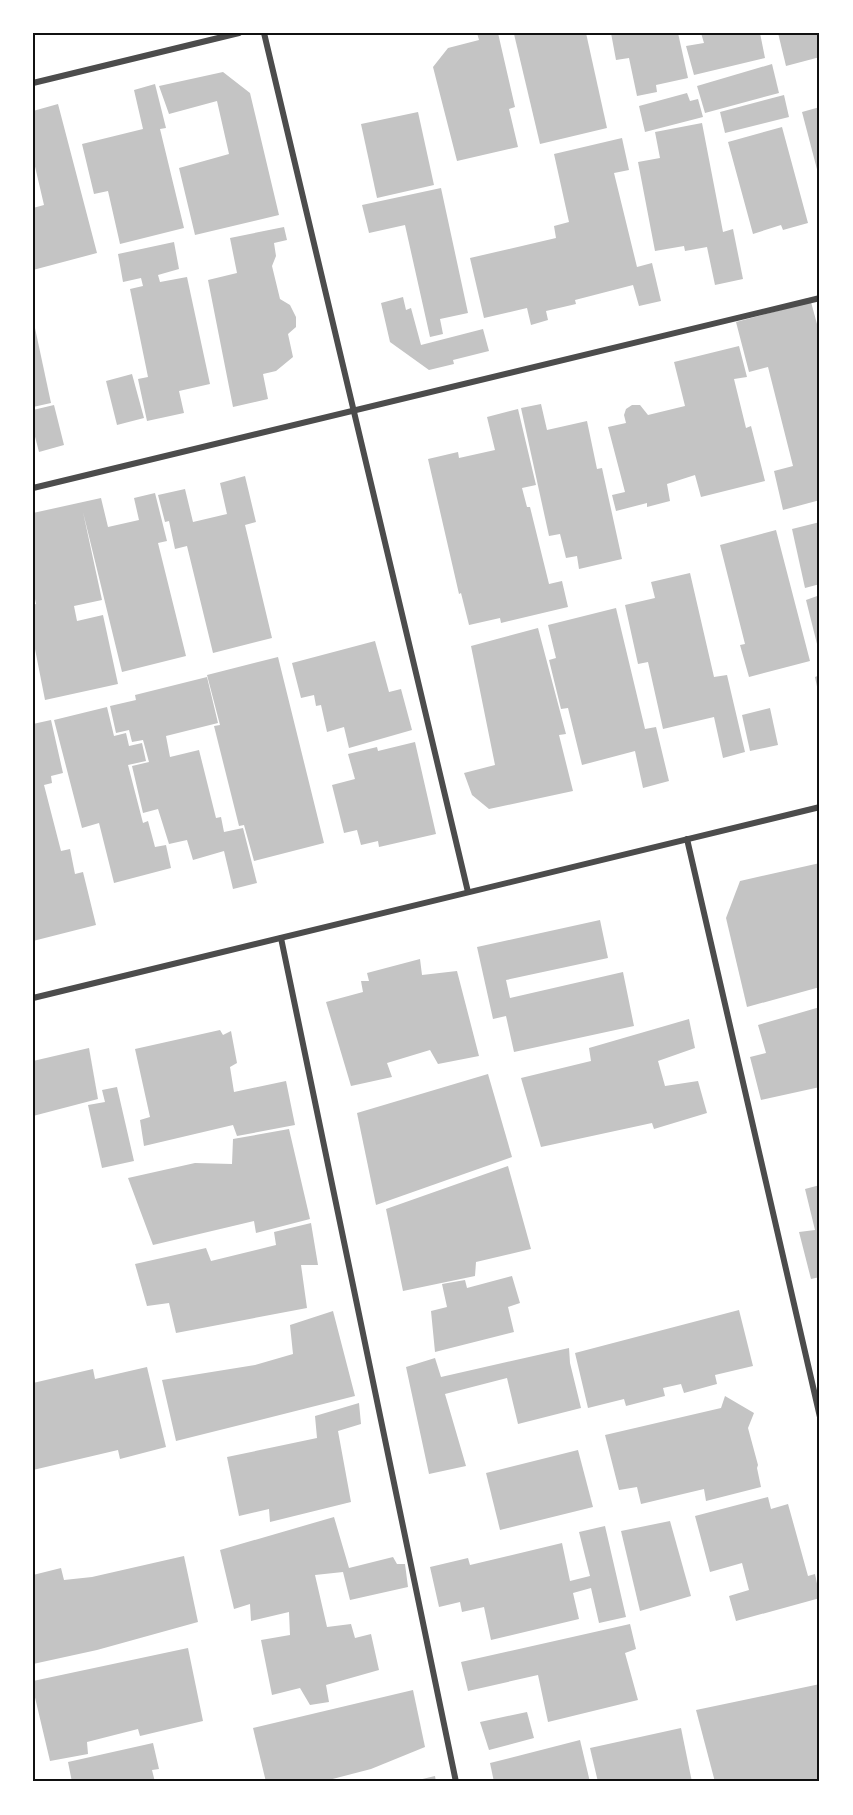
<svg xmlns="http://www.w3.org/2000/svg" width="853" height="1815" font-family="Rubik,sans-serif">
  <rect width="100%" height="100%" fill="#fff"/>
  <g fill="#c4c4c4">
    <polygon points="477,33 498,33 515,107 509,109 518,147 457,161 433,67 448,48 479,40"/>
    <polygon points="518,33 586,33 607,128 540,144 514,34"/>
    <polygon points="611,33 678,33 688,78 656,85 657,92 637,96 629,58 616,60"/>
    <polygon points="701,33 760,33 765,58 694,75 686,46 704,43"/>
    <polygon points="778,33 820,33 820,57 786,66"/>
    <polygon points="772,64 779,93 705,113 697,86"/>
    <polygon points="223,72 250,93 279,215 195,235 179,168 229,154 217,101 169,114 159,86"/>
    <polygon points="155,84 166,128 160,129 184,228 120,244 108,191 94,194 82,144 143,129 134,90"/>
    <polygon points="687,93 690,101 698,99 703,117 645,132 639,106"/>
    <polygon points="784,95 789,117 725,133 720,112"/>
    <polygon points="58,104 97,253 33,270 33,208 44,205 33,158 33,111"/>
    <polygon points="820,107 820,177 819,177 802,112"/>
    <polygon points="418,112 434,185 377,198 361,124"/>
    <polygon points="702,123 723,232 733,229 743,279 715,285 707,247 685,251 684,246 655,251 638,162 660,158 655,132"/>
    <polygon points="782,127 808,223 783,230 781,225 753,234 728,142"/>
    <polygon points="622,138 629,170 614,173 637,267 652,263 661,301 639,306 633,285 575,300 576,304 546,311 548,320 531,325 527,308 484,318 470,258 556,238 554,226 569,222 554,154"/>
    <polygon points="441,188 468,313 440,319 443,334 430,337 405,225 369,233 362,205"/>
    <polygon points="284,227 287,240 274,243 276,256 272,266 280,299 290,305 296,317 296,327 288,334 293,357 276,371 263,374 268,399 233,407 208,280 237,273 230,238"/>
    <polygon points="174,242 179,269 158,275 160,282 187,277 210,384 179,391 184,413 147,421 138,379 148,377 130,289 143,286 141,278 123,282 118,254"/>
    <polygon points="403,297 406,310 411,308 421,345 483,329 489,351 453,360 454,364 429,370 390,342 381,303"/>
    <polygon points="811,302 820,335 820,500 783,510 774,471 793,466 768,367 749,372 736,322"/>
    <polygon points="33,328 35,328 51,403 33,407"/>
    <polygon points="739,346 747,377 734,379 746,428 751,426 765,481 701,497 695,475 667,484 670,501 647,507 647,503 616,511 612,495 625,492 608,427 626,423 624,415 626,409 632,405 640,405 648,415 685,406 674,362"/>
    <polygon points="132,374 144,418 117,425 106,381"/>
    <polygon points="541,404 547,430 587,421 597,469 602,468 622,559 579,569 577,556 566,558 560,534 549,536 521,408"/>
    <polygon points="54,405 64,445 39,452 33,429 33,410"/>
    <polygon points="518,409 536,485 522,488 527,507 530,507 549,584 562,581 568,607 501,623 500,618 469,625 461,593 459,594 428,459 458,452 459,458 495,450 487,417"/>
    <polygon points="245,476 256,522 245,525 272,638 213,653 187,546 175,549 169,521 165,522 158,495 185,489 193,522 227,514 220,483"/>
    <polygon points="155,493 167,541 158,543 186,656 122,672 83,512 102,600 74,606 77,621 103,615 118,684 45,700 35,649 33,650 33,605 36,604 33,589 33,513 101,498 108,527 139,520 134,498"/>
    <polygon points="820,522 820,584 805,588 792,529"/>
    <polygon points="776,530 810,661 749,677 740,645 745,644 720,545"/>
    <polygon points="690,573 714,677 727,675 745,752 723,758 714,717 663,729 648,662 638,664 625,605 655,598 651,582"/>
    <polygon points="820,595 820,652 819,652 806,600"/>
    <polygon points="616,608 645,729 656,727 669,781 643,788 635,751 582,765 568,708 561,709 549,660 556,658 548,625"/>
    <polygon points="538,628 566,734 559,735 573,791 489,809 472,795 464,773 495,765 471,646"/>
    <polygon points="375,641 389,692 401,689 412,730 349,748 344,727 327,732 321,705 316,706 314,695 301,698 292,663"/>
    <polygon points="278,657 324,843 254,861 244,825 239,826 214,726 220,725 207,675"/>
    <polygon points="820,675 820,696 819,696 815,677"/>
    <polygon points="207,677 218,723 166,736 170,757 199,750 216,818 221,817 224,832 243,828 257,883 233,889 224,851 193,860 187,840 169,844 158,809 143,813 132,766 149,762 143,740 132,742 129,730 116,733 110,706 136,700 135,695"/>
    <polygon points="107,707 114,736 126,733 129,746 142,743 146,761 128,765 143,823 148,821 155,847 166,845 171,868 114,883 99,823 82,828 54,720"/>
    <polygon points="770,708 778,745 750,751 742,715"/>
    <polygon points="51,720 63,773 51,776 52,783 44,785 61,851 70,849 75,874 83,872 96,925 33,941 33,724"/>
    <polygon points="415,742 436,834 379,847 378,841 361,845 357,830 344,833 332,785 355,779 348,754 377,747 378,751"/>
    <polygon points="820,863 820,987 747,1007 726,918 740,881"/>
    <polygon points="600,920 608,958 506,980 510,998 623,972 634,1026 514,1052 506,1016 493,1019 477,947"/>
    <polygon points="420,959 422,975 457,971 479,1056 438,1064 430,1050 387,1063 392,1077 351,1086 326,1002 363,992 361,981 369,981 367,973"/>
    <polygon points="820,1007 820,1087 761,1100 750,1057 766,1053 758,1025"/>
    <polygon points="689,1019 695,1048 658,1061 665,1086 698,1081 707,1113 654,1129 652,1123 541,1147 521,1078 591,1061 589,1048"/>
    <polygon points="220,1030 223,1035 231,1031 237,1063 230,1067 234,1092 286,1081 295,1125 237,1136 233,1125 144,1146 140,1120 150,1117 135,1049"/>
    <polygon points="89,1048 98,1099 33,1116 33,1061"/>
    <polygon points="488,1074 512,1157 376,1205 357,1113"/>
    <polygon points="117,1087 134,1161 102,1168 88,1105 105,1102 102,1090"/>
    <polygon points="289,1129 310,1219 256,1233 254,1221 153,1245 128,1178 195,1163 232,1164 233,1139"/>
    <polygon points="508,1166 531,1249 476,1262 475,1276 403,1291 386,1209"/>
    <polygon points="820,1185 820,1277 811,1279 799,1232 815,1230 805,1189"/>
    <polygon points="311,1223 318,1265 301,1265 307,1308 176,1333 169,1303 147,1306 135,1264 206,1248 211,1261 276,1245 274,1232"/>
    <polygon points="512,1276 520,1303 508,1307 514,1332 435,1352 431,1311 447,1307 442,1284 465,1280 467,1288"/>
    <polygon points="739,1310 753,1366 715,1375 717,1384 684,1393 681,1384 663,1388 665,1396 626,1406 624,1399 588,1408 575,1353"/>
    <polygon points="333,1311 355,1396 176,1441 162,1380 255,1365 293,1354 290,1325"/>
    <polygon points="569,1348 570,1363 581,1408 518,1424 507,1378 445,1394 466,1466 429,1474 406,1367 435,1358 441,1377"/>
    <polygon points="147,1367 166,1447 120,1459 118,1450 33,1470 33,1383 93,1369 95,1379"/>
    <polygon points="725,1396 754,1413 748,1428 758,1465 757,1468 761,1487 706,1501 704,1489 641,1504 637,1487 619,1490 605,1435 721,1408"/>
    <polygon points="359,1403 361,1424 338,1431 351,1502 270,1522 269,1509 239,1516 227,1457 317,1438 315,1416"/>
    <polygon points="578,1450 593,1507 500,1530 486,1473"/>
    <polygon points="768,1497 771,1509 788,1504 808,1576 815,1574 820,1598 736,1621 729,1596 749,1590 742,1563 710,1572 695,1516"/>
    <polygon points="334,1517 349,1568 393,1557 397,1564 405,1564 408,1587 350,1600 343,1572 315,1575 327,1627 351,1624 355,1638 371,1634 379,1670 326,1685 329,1702 310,1705 300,1688 272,1695 261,1640 290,1635 289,1612 251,1621 250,1604 234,1609 220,1550"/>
    <polygon points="670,1521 691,1596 640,1611 621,1531"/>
    <polygon points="605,1526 626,1617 599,1623 591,1588 573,1593 579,1619 491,1640 484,1607 462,1612 460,1602 439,1607 430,1567 468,1558 470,1565 562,1543 570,1581 590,1576 579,1532"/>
    <polygon points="184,1556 198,1622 97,1650 33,1664 33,1575 61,1568 64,1580 92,1577"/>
    <polygon points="630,1624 636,1649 625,1653 638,1700 548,1722 538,1675 468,1691 461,1662"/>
    <polygon points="188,1648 203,1721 140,1736 138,1729 87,1742 88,1754 50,1761 33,1689 33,1681"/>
    <polygon points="820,1684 820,1782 715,1782 696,1710"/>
    <polygon points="413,1690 425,1747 371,1769 321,1782 266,1782 253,1728"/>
    <polygon points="527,1712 534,1738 489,1750 480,1722"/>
    <polygon points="681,1728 692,1782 598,1782 590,1748"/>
    <polygon points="580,1740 590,1782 494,1782 490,1763"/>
    <polygon points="153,1743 159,1769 152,1770 155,1782 72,1782 68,1762"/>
    <polygon points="435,1776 436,1782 414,1782 414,1781"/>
  </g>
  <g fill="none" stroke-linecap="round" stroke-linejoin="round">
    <g stroke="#4c4c4c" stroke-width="6">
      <polyline points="264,33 468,892"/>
      <polyline points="33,83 239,33"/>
      <polyline points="33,488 820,298"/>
      <polyline points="687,839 820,1417"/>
      <polyline points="281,938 456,1782"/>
      <polyline points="33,998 820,807"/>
    </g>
  </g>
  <rect width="853" height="1815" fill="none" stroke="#ffffff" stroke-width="69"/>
  <rect x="34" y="34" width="784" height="1746" fill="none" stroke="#111" stroke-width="2"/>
</svg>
